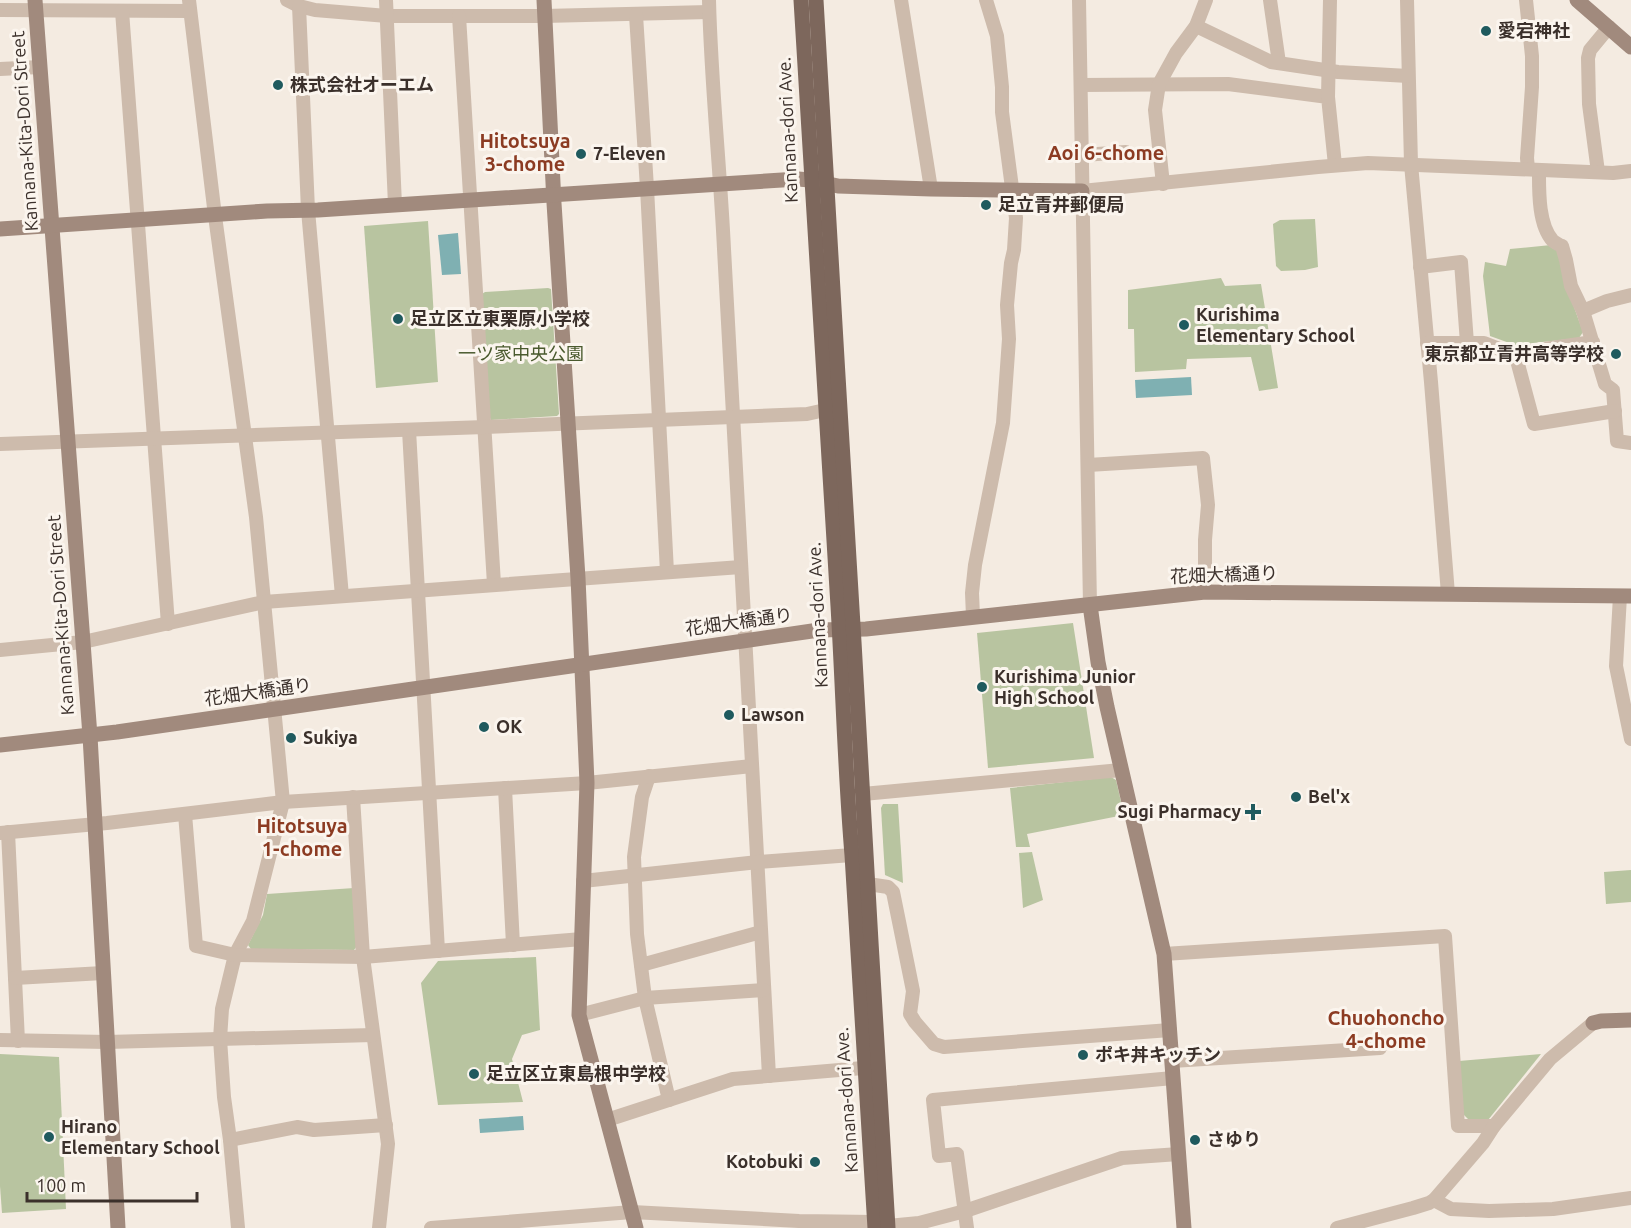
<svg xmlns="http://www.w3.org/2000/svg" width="1631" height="1228" font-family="Ubuntu,'Noto Sans JP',sans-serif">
  <rect width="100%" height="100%" fill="#f4ebe1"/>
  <g fill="#b8c4a0">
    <polygon points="1315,219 1318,267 1305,270 1281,271 1276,266 1273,224 1280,220"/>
    <polygon points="428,221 438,382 376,388 364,226"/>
    <polygon points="1551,245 1559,248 1565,282 1583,332 1579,338 1515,345 1490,336 1483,276 1485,262 1506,266 1510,249"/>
    <polygon points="1221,278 1225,286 1261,284 1278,388 1259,391 1251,357 1187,359 1186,369 1135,372 1134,329 1128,329 1128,290"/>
    <polygon points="548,288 551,289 559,414 557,416 491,420 489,416 482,294 485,292"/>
    <polygon points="1073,623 1094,758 988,768 977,633"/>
    <polygon points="1111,777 1116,780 1124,815 1027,834 1030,847 1016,847 1010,788"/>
    <polygon points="883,804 898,804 903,883 885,875 881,808"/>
    <polygon points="1032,852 1043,900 1023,908 1019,853"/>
    <polygon points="1631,870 1631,902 1606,904 1604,872"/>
    <polygon points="354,888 357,946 354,950 251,949 248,945 263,915 267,894"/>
    <polygon points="536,957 540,1030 522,1035 512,1059 523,1102 438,1105 421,983 438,961"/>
    <polygon points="0,1054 59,1057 66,1209 2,1213 0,1186"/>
    <polygon points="1541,1054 1488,1120 1468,1119 1463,1114 1459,1061"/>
  </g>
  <g fill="#7fb0b2">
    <polygon points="458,233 461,274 442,275 438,235"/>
    <polygon points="1191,377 1192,395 1136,398 1135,380"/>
    <polygon points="523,1116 524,1130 480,1133 479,1119"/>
  </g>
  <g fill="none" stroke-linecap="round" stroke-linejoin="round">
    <g stroke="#cdbbac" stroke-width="14">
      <polyline points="189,0 215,216 256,517 283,802 253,921 235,955 222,1009 220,1039 224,1097 230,1140 238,1228"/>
      <polyline points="287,0 299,6 315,10 387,16 544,16 709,12"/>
      <polyline points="386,0 395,205"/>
      <path d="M709,0C711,83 720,166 724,249C738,524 753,800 769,1076"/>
      <polyline points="901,0 931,189"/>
      <polyline points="1079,0 1090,605"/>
      <polyline points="1270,0 1279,63"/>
      <polyline points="1407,0 1411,164 1431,382 1448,594"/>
      <polyline points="1526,0 1532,56 1532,87 1527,158 1528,169"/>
      <polyline points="299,6 308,210 342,596"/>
      <polyline points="0,10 190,11"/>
      <polyline points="122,11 168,624"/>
      <polyline points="636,15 647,188 667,572"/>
      <polyline points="459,16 494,584"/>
      <polyline points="1196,26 1271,62 1338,72 1408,76"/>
      <polyline points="0,69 40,67"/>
      <polyline points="1081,85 1228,84 1328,97 1335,165"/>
      <polyline points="1328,97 1330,0"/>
      <polyline points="1083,155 1126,152"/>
      <path d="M1539,170C1539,190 1538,225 1553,241C1556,243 1559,245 1562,246L1566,260L1571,286L1583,311L1605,384L1613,390L1617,441L1631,443"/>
      <polyline points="1598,172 1589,104 1588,58 1590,50 1609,27"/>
      <polyline points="1163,184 1155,110 1159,84 1176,53 1196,26 1206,0"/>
      <polyline points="1082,191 1318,167 1368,163 1613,173 1631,171"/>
      <polyline points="1420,267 1461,262 1467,343"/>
      <polyline points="1583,311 1607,301 1631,295"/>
      <polyline points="1427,343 1484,343 1502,350 1515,353 1593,342"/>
      <polyline points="1515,353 1534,424 1615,411"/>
      <polyline points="409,430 438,951"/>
      <polyline points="0,444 485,427 807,414 825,410"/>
      <polyline points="1088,465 1203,458 1208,505 1205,540 1205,592"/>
      <polyline points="1620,596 1616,666 1631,739"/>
      <polyline points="973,616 972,593 975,565 1003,423 1009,339 1007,305 1011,263 1014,250 1016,218 1002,112 1002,87 997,36 986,0"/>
      <polyline points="0,650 83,642 264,602 741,567"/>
      <polyline points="649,776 642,797 634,857 637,934 645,998 669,1100"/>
      <polyline points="505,788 513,945"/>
      <polyline points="863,794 1121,770"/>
      <polyline points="353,797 363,957 388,1144 379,1228"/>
      <polyline points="185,814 196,946 235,955 363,957 582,939"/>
      <polyline points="8,832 18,1041"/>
      <polyline points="0,833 107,823 283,802 587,783 752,766"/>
      <polyline points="583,881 758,862 852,855"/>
      <polyline points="868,884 888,887 893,892 913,991 910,1014 915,1022 934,1044 944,1047 1170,1030"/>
      <polyline points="1164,954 1445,936 1458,1126 1494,1126"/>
      <polyline points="641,965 761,932"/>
      <polyline points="15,978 103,973"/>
      <polyline points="579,1015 645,998 764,990"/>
      <polyline points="0,1040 107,1042 373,1035"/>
      <polyline points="1172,1061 1380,1048"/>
      <polyline points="607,1120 733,1079 875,1067"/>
      <polyline points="230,1140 297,1127 314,1130 386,1125"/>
      <polyline points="1434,1200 1451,1209 1489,1211 1553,1209 1631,1198"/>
      <polyline points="888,1226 919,1223 965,1211 1122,1158 1179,1154"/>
      <polyline points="431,1228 632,1212 799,1221 874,1222"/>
      <polyline points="967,1228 957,1154 939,1156 933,1100 1173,1078"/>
      <polyline points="1337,1228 1413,1208 1429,1203 1434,1200 1483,1143 1494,1126 1550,1059 1593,1023"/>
    </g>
    <g stroke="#a18a7d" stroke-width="15">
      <polyline points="35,0 90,736 118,1228"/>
      <polyline points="544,0 554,203 578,578 587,783 579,1015 636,1228"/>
      <polyline points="1577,0 1631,47"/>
      <polyline points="0,229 267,211 318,210 798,179 810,180 838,186 931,189 1082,191"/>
      <polyline points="1090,605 1098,662 1107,707 1164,954 1184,1228"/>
      <polyline points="0,745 117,732 819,630 866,629 1205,592 1631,596"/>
      <polyline points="1593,1023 1601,1021 1631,1020"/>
    </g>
    <g stroke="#7d675c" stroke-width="15">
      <path d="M801,0C812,202 825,404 838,606C843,689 845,772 852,855L875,1228"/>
      <path d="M816,0C827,214 842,428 854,642C866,837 875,1033 888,1228"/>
    </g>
  </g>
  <g fill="#1f5a5e" stroke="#fbf5ee" stroke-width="2">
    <circle cx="1486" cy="31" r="6"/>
    <circle cx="278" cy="85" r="6"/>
    <circle cx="581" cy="154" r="6"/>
    <circle cx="986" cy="205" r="6"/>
    <circle cx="398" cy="319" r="6"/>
    <circle cx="1184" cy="325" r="6"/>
    <circle cx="1616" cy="354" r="6"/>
    <circle cx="982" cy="687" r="6"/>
    <circle cx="729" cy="715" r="6"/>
    <circle cx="484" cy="727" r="6"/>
    <circle cx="291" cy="738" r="6"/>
    <circle cx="1296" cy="797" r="6"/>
    <path d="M1250 803h6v6h6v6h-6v6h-6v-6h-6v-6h6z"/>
    <circle cx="1083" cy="1055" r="6"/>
    <circle cx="474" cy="1074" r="6"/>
    <circle cx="49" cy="1137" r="6"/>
    <circle cx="1195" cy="1140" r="6"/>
    <circle cx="815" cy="1162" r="6"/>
  </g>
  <g text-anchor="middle" stroke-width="6" stroke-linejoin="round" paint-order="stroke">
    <g font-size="18" font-weight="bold" fill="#3b302b" stroke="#fbf5ee" text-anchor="start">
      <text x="1498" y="37">愛宕神社</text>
      <text x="290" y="91">株式会社オーエム</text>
      <text x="593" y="160">7-Eleven</text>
      <text x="998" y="211">足立青井郵便局</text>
      <text x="1196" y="321">Kurishima<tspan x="1196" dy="21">Elementary School</tspan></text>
      <text x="410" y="325">足立区立東栗原小学校</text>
      <text x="1604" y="360" text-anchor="end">東京都立青井高等学校</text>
      <text x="994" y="683">Kurishima Junior<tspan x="994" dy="21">High School</tspan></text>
      <text x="741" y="721">Lawson</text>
      <text x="496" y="733">OK</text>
      <text x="303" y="744">Sukiya</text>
      <text x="1308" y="803">Bel'x</text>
      <text x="1241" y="818" text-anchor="end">Sugi Pharmacy</text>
      <text x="1095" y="1061">ポキ丼キッチン</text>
      <text x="486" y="1080">足立区立東島根中学校</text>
      <text x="61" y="1133">Hirano<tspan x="61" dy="21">Elementary School</tspan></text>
      <text x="1207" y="1146">さゆり</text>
      <text x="803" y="1168" text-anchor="end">Kotobuki</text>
    </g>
    <g font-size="18" fill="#3b302b" stroke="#fbf5ee">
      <text transform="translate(788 130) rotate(-93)" y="6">Kannana-dori Ave.</text>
      <text transform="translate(25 131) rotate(-94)" y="6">Kannana-Kita-Dori Street</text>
      <text transform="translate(1224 575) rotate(-2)" y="6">花畑大橋通り</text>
      <text transform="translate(61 615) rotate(-94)" y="6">Kannana-Kita-Dori Street</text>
      <text transform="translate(818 615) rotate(-93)" y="6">Kannana-dori Ave.</text>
      <text transform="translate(739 622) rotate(-8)" y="6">花畑大橋通り</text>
      <text transform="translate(258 692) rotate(-8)" y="6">花畑大橋通り</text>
      <text transform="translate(847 1100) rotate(-94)" y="6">Kannana-dori Ave.</text>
    </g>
    <g font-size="18" fill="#4a5a2e" stroke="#fbf5ee">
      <text x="521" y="360">一ツ家中央公園</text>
    </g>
    <g font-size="20" font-weight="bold" fill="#8c3b22" stroke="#fbf5ee">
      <text x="525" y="148">Hitotsuya<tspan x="525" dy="23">3-chome</tspan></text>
      <text x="1106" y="160">Aoi 6-chome</text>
      <text x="302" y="833">Hitotsuya<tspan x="302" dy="23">1-chome</tspan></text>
      <text x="1386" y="1025">Chuohoncho<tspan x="1386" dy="23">4-chome</tspan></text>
    </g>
  </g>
  <path d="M27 1192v9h170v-9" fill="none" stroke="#3b302b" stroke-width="3"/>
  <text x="36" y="1192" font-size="18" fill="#3b302b" stroke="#fbf5ee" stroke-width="4.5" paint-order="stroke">100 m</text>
</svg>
